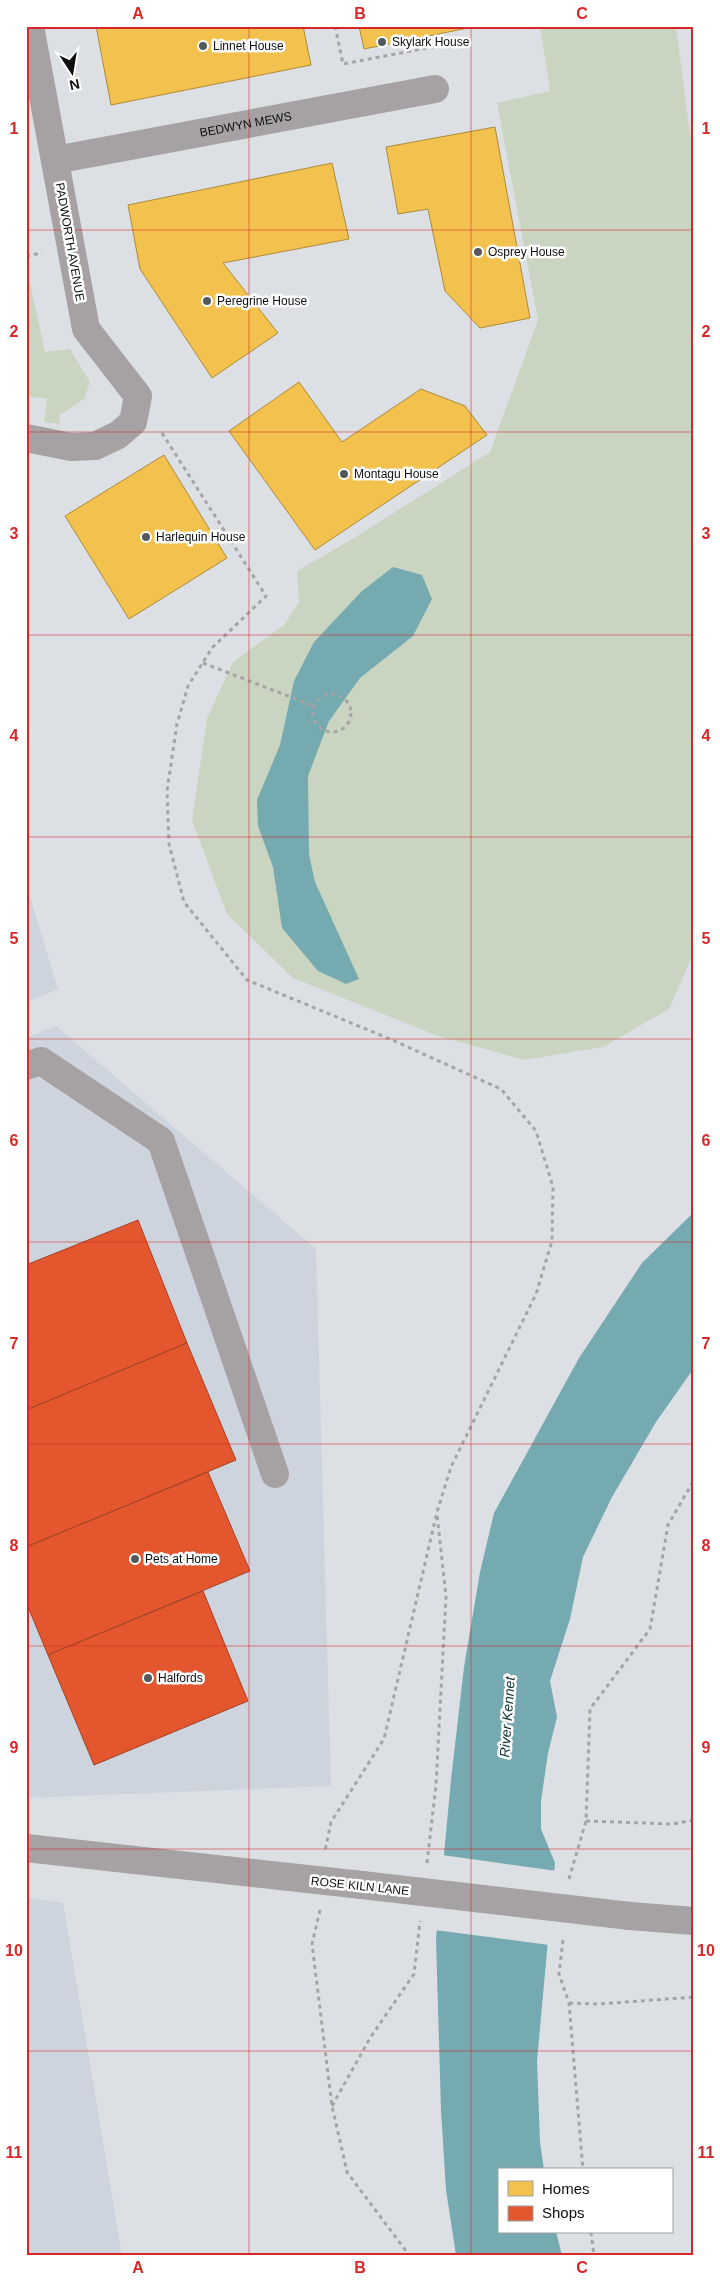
<svg xmlns="http://www.w3.org/2000/svg" width="720" height="2281" font-family="Helvetica,sans-serif">
  <rect width="100%" height="100%" fill="#dce0e4"/>
  <g fill="#ced4de">
    <polygon points="26,883 58,989 26,1003"/>
    <polygon points="56,1026 316,1249 331,1786 26,1798 26,1038"/>
    <polygon points="26,1897 63,1903 122,2255 26,2255"/>
  </g>
  <g fill="#cad5c1">
    <polygon points="540,26 676,26 694,166 694,952 669,1009 603,1047 524,1060 438,1036 293,978 227,914 192,820 207,718 233,662 284,625 299,602 297,571 354,538 490,452 538,320 497,103 550,91"/>
    <polygon points="26,264 45,352 70,349 90,382 84,399 60,415 59,424 44,422 47,399 26,396"/>
  </g>
  <g fill="#74aab0">
    <polygon points="393,567 422,575 432,599 413,636 360,678 329,721 308,776 309,855 315,882 359,979 346,984 318,971 282,928 273,867 258,826 257,800 280,745 294,681 314,642 362,591"/>
    <polygon points="694,1212 694,1368 656,1422 612,1497 583,1557 570,1619 550,1681 557,1717 548,1753 541,1801 541,1829 555,1863 537,2061 540,2142 544,2170 499,2170 499,2232 556,2232 562,2255 456,2255 446,2190 441,2110 436,1939 451,1780 464,1667 480,1572 494,1513 579,1358 642,1263"/>
  </g>
  <polygon fill="#dce0e4" points="442,1855 557,1871 549,1945 435,1930"/>
  <g fill="#f2c14e" stroke="#ad8b3b">
    <polygon points="96,26 303,26 311,65 111,105"/>
    <polygon points="359,26 478,26 364,49"/>
    <polygon points="495,127 530,318 480,328 445,291 428,209 398,214 386,147"/>
    <polygon points="332,163 349,239 223,263 278,333 212,378 140,269 128,205"/>
    <polygon points="299,382 342,442 421,389 465,406 487,435 315,550 229,431"/>
    <polygon points="164,455 227,558 129,619 65,516"/>
  </g>
  <g fill="#e4572e" stroke="#a34125">
    <polygon points="138,1220 187,1343 26,1410 26,1265"/>
    <polygon points="187,1343 236,1460 26,1547 26,1410"/>
    <polygon points="208,1472 250,1571 48,1655 26,1602 26,1547"/>
    <polygon points="203,1591 248,1701 94,1765 48,1655"/>
  </g>
  <g fill="none" stroke-linecap="round" stroke-linejoin="round">
    <g stroke="#a6a4a5" stroke-width="3" stroke-dasharray="4 4" stroke-linecap="butt">
      <polyline points="335,26 343,64 437,46"/>
      <polyline points="26,256 42,253"/>
      <polyline points="162,433 266,596 212,648 188,686 177,724 167,791 169,844 184,902 247,980 390,1039 501,1089 536,1131 553,1187 552,1241 536,1294 451,1467 437,1512 384,1739 331,1822 325,1851"/>
      <polyline points="203,663 314,706"/>
      <circle cx="332" cy="713" r="19"/>
      <polyline points="586,1821 672,1824 694,1820"/>
      <polyline points="427,1863 436,1785 446,1596 437,1515"/>
      <polyline points="569,1879 586,1821 590,1709 650,1629 668,1525 694,1480"/>
      <polyline points="320,1910 312,1944 332,2106 347,2172 409,2255"/>
      <polyline points="563,1940 559,1974 569,2003 583,2170"/>
      <polyline points="569,2003 599,2004 694,1997"/>
      <polyline points="332,2106 370,2038 414,1974 420,1921"/>
      <polyline points="591,2232 594,2255"/>
    </g>
    <g stroke="#a6a1a3" stroke-width="28">
      <path id="s1" d="M55,160L435,89"/>
      <polyline points="26,438 71,447 95,446 118,435 133,422 138,396 86,329 30,26"/>
      <polyline points="26,1066 41,1061 161,1141 275,1474"/>
      <polyline points="26,1848 362,1885"/>
      <polyline points="630,1916 694,1921"/>
    </g>
    <polyline stroke="#a6a1a3" stroke-width="28" points="362,1885 630,1916"/>
  </g>
  <path fill="none" stroke="#d62828" stroke-width="1" stroke-opacity="0.55" d="M249,26V2255M471,26V2255M26,230H694M26,432H694M26,635H694M26,837H694M26,1039H694M26,1242H694M26,1444H694M26,1646H694M26,1849H694M26,2051H694"/>
  <g fill="#55585a" stroke="#fff" stroke-width="2">
    <circle cx="382" cy="42" r="5"/>
    <circle cx="203" cy="46" r="5"/>
    <circle cx="478" cy="252" r="5"/>
    <circle cx="207" cy="301" r="5"/>
    <circle cx="344" cy="474" r="5"/>
    <circle cx="146" cy="537" r="5"/>
    <circle cx="135" cy="1559" r="5"/>
    <circle cx="148" cy="1678" r="5"/>
  </g>
  <g text-anchor="middle" stroke-width="5" stroke-linejoin="round" paint-order="stroke">
    <g font-size="12" fill="#0c0e10" stroke="#fff" text-anchor="start">
      <text x="392" y="46">Skylark House</text>
      <text x="213" y="50">Linnet House</text>
      <text x="488" y="256">Osprey House</text>
      <text x="217" y="305">Peregrine House</text>
      <text x="354" y="478">Montagu House</text>
      <text x="156" y="541">Harlequin House</text>
      <text x="145" y="1563">Pets at Home</text>
      <text x="158" y="1682">Halfords</text>
    </g>
    <g font-size="12" fill="#0c0e10" stroke="#fff">
      <text dy="4" stroke="none"><textPath href="#s1" startOffset="194">BEDWYN MEWS</textPath></text>
      <text transform="translate(70 242) rotate(80)" y="4">PADWORTH AVENUE</text>
      <text transform="translate(360 1886) rotate(6)" y="4">ROSE KILN LANE</text>
    </g>
    <g font-size="14" font-style="italic" fill="#0b3134" stroke="#fff">
      <text transform="translate(507 1717) rotate(-86)" y="5">River Kennet</text>
    </g>
  </g>
  <rect width="720" height="2281" fill="none" stroke="#ffffff" stroke-width="55"/>
  <rect x="498" y="2168" width="175" height="65" fill="#ffffff" stroke="#9e9f9f"/>
  <rect x="508" y="2181" width="25" height="15" fill="#f2c14e" stroke="#9e9f9f"/>
  <text x="542" y="2194" font-size="15" fill="#0c0e10">Homes</text>
  <rect x="508" y="2206" width="25" height="15" fill="#e4572e" stroke="#9e9f9f"/>
  <text x="542" y="2218" font-size="15" fill="#0c0e10">Shops</text>
  <g transform="translate(72 72) rotate(168)" stroke="#ffffff" stroke-width="4" paint-order="stroke">
  <path d="M0-4L9 19L0 12L-9 19Z" fill="#0c0e10"/>
  <text y="-8" font-size="14" font-weight="bold" text-anchor="middle" fill="#0c0e10">N</text>
  </g>
  <rect x="28" y="28" width="664" height="2226" fill="none" stroke="#d62828" stroke-width="2"/>
  <g font-size="16" text-anchor="middle" font-weight="bold" fill="#d62828">
    <text x="138" y="19">A</text>
    <text x="360" y="19">B</text>
    <text x="582" y="19">C</text>
    <text x="14" y="134">1</text>
    <text x="706" y="134">1</text>
    <text x="14" y="337">2</text>
    <text x="706" y="337">2</text>
    <text x="14" y="539">3</text>
    <text x="706" y="539">3</text>
    <text x="14" y="741">4</text>
    <text x="706" y="741">4</text>
    <text x="14" y="944">5</text>
    <text x="706" y="944">5</text>
    <text x="14" y="1146">6</text>
    <text x="706" y="1146">6</text>
    <text x="14" y="1349">7</text>
    <text x="706" y="1349">7</text>
    <text x="14" y="1551">8</text>
    <text x="706" y="1551">8</text>
    <text x="14" y="1753">9</text>
    <text x="706" y="1753">9</text>
    <text x="14" y="1956">10</text>
    <text x="706" y="1956">10</text>
    <text x="14" y="2158">11</text>
    <text x="706" y="2158">11</text>
    <text x="138" y="2273">A</text>
    <text x="360" y="2273">B</text>
    <text x="582" y="2273">C</text>
  </g>
</svg>
